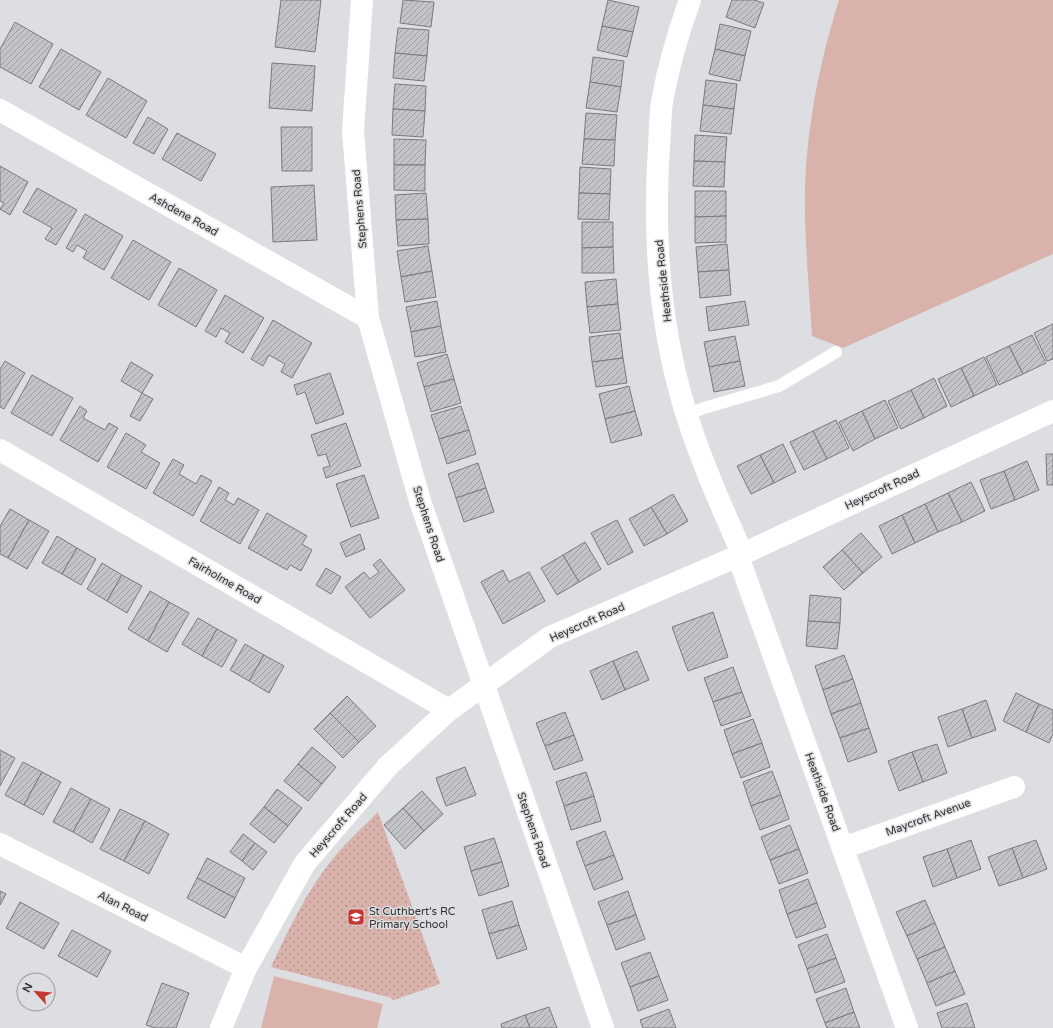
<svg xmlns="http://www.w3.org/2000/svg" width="1053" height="1028" font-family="'Varela Round',sans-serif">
  <defs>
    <pattern id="garden-dots" width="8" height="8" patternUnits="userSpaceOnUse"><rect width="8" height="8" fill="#dab2ac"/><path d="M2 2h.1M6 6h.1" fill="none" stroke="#b1918d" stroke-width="1.8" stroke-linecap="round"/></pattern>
    <pattern id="building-hatch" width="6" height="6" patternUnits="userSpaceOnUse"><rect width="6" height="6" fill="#c3c4c8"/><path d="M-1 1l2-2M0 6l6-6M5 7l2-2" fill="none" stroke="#9fa0a3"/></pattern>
  </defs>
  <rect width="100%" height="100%" fill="#dddee1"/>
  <g fill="#dab2ac">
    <path d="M839,0H1053V254L843,348L812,336C809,287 804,237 805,188C807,125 820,60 839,0Z"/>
    <polygon points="274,976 383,1004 377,1028 261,1028"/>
  </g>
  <path fill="url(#garden-dots)" d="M378,812L440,984L391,1001L392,998L271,967C288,930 306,893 331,861C345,843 362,828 378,812Z"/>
  <g fill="url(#building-hatch)" stroke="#797a7d">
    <polygon points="281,0 321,0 315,52 275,47"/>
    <polygon points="403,0 434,2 431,27 400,23"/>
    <polygon points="608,0 639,7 633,32 602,26"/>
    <polygon points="732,0 754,0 764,3 755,28 726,17"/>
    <polygon points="15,22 53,44 31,84 0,67 0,49"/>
    <polygon points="720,24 751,31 745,56 715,49"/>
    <polygon points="602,26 633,32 627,57 597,50"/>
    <polygon points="398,28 429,30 427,56 395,53"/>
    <polygon points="61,49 101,72 79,110 39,87"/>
    <polygon points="715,49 745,56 740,81 709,74"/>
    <polygon points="395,53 427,56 424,81 393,78"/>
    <polygon points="593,57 624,61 621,87 590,82"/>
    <polygon points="272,63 315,66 312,111 269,108"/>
    <polygon points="108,78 147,101 126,138 86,115"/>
    <polygon points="706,80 737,84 734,109 703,105"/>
    <polygon points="590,82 621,87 617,112 586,108"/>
    <polygon points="395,84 426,86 425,111 393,109"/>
    <polygon points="703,105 734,109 731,134 700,131"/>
    <polygon points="393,109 425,111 423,137 392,135"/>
    <polygon points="586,113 617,115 615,140 584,139"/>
    <polygon points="148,117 168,129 154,154 133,143"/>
    <polygon points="281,127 312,127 312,171 282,171"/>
    <polygon points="177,133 216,154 201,181 162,159"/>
    <polygon points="695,135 727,137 725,162 694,161"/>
    <polygon points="394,139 426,140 425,165 394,165"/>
    <polygon points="584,139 615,140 614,166 582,164"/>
    <polygon points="694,161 725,162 724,187 693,186"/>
    <polygon points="394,165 425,165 425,191 394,190"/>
    <polygon points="0,166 28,182 10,215 0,209 4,203 0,201"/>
    <polygon points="580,167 611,169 610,194 579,193"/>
    <polygon points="314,185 317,240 273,242 271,187"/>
    <polygon points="37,188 77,210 56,245 45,239 52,228 23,212"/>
    <polygon points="695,191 726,191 726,216 695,217"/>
    <polygon points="426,193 428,219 396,220 395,195"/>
    <polygon points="579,193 610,194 609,220 578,219"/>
    <polygon points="85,214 123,236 104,270 83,258 87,251 77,245 73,252 66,248"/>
    <polygon points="726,216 726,242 695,243 695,217"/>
    <polygon points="428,219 429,244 398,246 396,220"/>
    <polygon points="582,222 613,222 613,247 582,248"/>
    <polygon points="133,240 171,262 149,300 111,278"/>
    <polygon points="727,244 729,270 698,272 696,247"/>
    <polygon points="428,246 432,271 401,277 397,251"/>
    <polygon points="613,247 614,273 582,273 582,248"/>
    <polygon points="179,268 217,290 196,327 158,305"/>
    <polygon points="729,270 731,295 700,298 698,272"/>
    <polygon points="432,271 436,297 405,302 401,277"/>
    <polygon points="616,279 618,304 587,307 585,282"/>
    <polygon points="225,295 264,318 243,353 225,342 230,333 221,328 216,337 205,331"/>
    <polygon points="437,301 441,326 411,332 406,307"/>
    <polygon points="745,301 749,325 709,331 706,307"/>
    <polygon points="618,304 621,330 590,333 587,307"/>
    <polygon points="273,320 312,343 292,378 281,372 285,364 269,355 263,366 251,359"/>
    <polygon points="1053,324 1053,359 1047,361 1034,333"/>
    <polygon points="441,326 446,352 415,357 411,332"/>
    <polygon points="620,333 623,358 592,362 589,337"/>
    <polygon points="1032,335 1046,363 1023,374 1009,346"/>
    <polygon points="735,336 740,361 709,367 704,342"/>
    <polygon points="1009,346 1023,374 999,385 986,357"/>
    <polygon points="447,354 454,379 424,387 417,363"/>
    <polygon points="984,357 997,385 974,396 961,368"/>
    <polygon points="623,358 627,383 596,387 592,362"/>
    <polygon points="5,361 25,373 4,409 0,407 0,369"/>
    <polygon points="740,361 745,386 714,392 709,367"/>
    <polygon points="131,362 153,375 142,393 121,381"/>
    <polygon points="961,368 974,396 951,407 938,379"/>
    <polygon points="330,373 344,414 316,424 305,392 297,395 294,385"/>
    <polygon points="32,375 73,398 52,436 11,413"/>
    <polygon points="934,378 947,406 924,418 911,390"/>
    <polygon points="454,379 461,403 431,412 424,387"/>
    <polygon points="629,386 635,411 605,419 599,394"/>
    <polygon points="911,390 924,418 901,429 888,401"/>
    <polygon points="142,393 153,399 140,421 130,416"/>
    <polygon points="885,400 898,428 875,439 862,411"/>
    <polygon points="80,406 87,411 83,418 105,430 109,423 118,428 98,462 60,440"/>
    <polygon points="461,406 469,430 439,439 431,415"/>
    <polygon points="635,411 642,435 611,443 605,419"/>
    <polygon points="862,411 875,439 853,451 839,422"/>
    <polygon points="836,420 849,448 827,459 813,431"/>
    <polygon points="346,423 361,466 326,478 323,468 330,466 326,454 318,456 311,435"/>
    <polygon points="469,430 476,454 447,464 439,439"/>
    <polygon points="813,431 827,459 804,470 790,442"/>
    <polygon points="126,433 146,445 141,452 160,463 146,489 107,467"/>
    <polygon points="783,444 796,472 774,483 760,455"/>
    <polygon points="1046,454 1053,454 1053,485 1047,485"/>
    <polygon points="760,455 774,483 751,494 737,466"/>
    <polygon points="173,459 184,465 179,474 196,484 201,475 212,481 193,516 153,493"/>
    <polygon points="1027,461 1039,490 1015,500 1004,471"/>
    <polygon points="478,463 486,488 456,498 448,474"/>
    <polygon points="1004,471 1015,500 991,509 980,480"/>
    <polygon points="364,475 379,518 351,527 336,484"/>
    <polygon points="971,482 985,511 962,522 948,493"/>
    <polygon points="219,487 229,493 225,500 234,505 238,498 259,510 240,544 200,521"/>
    <polygon points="486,488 494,512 464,522 456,498"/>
    <polygon points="948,493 962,522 938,532 925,504"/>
    <polygon points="673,494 688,521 667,534 651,507"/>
    <polygon points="925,504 938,532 915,543 902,515"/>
    <polygon points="651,507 667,534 644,546 629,519"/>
    <polygon points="10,509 29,520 8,558 0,554 0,526"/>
    <polygon points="267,513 307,536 302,544 312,550 301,571 290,565 287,570 248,548"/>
    <polygon points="902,515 915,543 892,554 879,526"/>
    <polygon points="29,520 49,531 27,569 8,558"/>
    <polygon points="617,520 633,552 608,565 591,533"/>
    <polygon points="861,533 882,557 863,573 842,550"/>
    <polygon points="360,534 365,549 346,557 340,543"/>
    <polygon points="57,536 77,548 62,574 42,563"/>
    <polygon points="585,542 601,569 579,582 563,555"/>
    <polygon points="77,548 96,559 81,585 62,574"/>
    <polygon points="842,550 863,573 844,590 823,567"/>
    <polygon points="563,555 579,582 557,595 541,568"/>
    <polygon points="380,559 405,590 370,618 345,587 364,572 370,579 379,572 373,565"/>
    <polygon points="102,563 122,575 107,601 87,589"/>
    <polygon points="326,568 341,577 331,594 316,585"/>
    <polygon points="503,570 509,582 529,572 545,601 503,624 481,582"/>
    <polygon points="122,575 142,586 127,613 107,601"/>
    <polygon points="150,591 169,602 148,641 128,629"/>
    <polygon points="810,595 841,598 840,623 808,621"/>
    <polygon points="169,602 189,613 167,652 148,641"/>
    <polygon points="713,612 728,657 688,671 672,627"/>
    <polygon points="198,618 217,629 202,656 182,644"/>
    <polygon points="808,621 840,623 837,649 806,646"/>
    <polygon points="217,629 237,640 222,667 202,656"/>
    <polygon points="245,644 264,655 249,681 230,670"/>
    <polygon points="637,651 649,680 625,690 613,661"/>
    <polygon points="264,655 284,666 269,693 249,681"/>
    <polygon points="844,655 853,679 823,690 815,666"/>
    <polygon points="613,661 625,690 602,700 590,671"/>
    <polygon points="733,667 742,692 713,702 704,678"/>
    <polygon points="853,679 861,703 831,714 823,690"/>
    <polygon points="742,692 751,716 721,726 713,702"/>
    <polygon points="1016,693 1039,704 1026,732 1003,721"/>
    <polygon points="347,696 376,726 359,742 330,713"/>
    <polygon points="986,700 996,730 972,738 962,709"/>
    <polygon points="861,703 869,728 840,738 831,714"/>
    <polygon points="1039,704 1053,710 1053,734 1049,743 1026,732"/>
    <polygon points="962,709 972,738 948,747 938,717"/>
    <polygon points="565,712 574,735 545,746 536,723"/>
    <polygon points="330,713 359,742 343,758 314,729"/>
    <polygon points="753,719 762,743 732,754 724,730"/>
    <polygon points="869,728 877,752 848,762 840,738"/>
    <polygon points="574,735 583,760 554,770 545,746"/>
    <polygon points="762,743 770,767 741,778 732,754"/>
    <polygon points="937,744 947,773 923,782 912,752"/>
    <polygon points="312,747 336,767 322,784 298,764"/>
    <polygon points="0,750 15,758 0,786"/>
    <polygon points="912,752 923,782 899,791 888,761"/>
    <polygon points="23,762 42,772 24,805 5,795"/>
    <polygon points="298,764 322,784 308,801 284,781"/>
    <polygon points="465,767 476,795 446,806 436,778"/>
    <polygon points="772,771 781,795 751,806 743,782"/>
    <polygon points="42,772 61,782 43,815 24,805"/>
    <polygon points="586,772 594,796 564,806 556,782"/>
    <polygon points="71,788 91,799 73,832 53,822"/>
    <polygon points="277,789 302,808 288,826 264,807"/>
    <polygon points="422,791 443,814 424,831 403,808"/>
    <polygon points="781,795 789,819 760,830 751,806"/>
    <polygon points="594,796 601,821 571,830 564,806"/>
    <polygon points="91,799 110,809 92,843 73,832"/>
    <polygon points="264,807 288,826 274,843 250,824"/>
    <polygon points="403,808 424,831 405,849 384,825"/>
    <polygon points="120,809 145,821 124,861 100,849"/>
    <polygon points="145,821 169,834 149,874 124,861"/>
    <polygon points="790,825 799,849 770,860 761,837"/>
    <polygon points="605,831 614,855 585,866 576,842"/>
    <polygon points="243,834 255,843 242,861 230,852"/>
    <polygon points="494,838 502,862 471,871 464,847"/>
    <polygon points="971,840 981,869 957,878 947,849"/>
    <polygon points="1036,840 1047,869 1023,878 1012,848"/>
    <polygon points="255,843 267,852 253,870 242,861"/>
    <polygon points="1012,848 1023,878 999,886 988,857"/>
    <polygon points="799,849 808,873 779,884 770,860"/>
    <polygon points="947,849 957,878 933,887 923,857"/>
    <polygon points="614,855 623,879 594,890 585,866"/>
    <polygon points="207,858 245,878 235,898 197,878"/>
    <polygon points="502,862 509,886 479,896 471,871"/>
    <polygon points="197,878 235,898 225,918 187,898"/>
    <polygon points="808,879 817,903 787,914 779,890"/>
    <polygon points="0,891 6,894 0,905"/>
    <polygon points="628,891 636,915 607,925 598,902"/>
    <polygon points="925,900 935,923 907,936 896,912"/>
    <polygon points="512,901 519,925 489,934 482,910"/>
    <polygon points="20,902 59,923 44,949 6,928"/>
    <polygon points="817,903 826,927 796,938 787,914"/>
    <polygon points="636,915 645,939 616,950 607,925"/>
    <polygon points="935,923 945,947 917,959 907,936"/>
    <polygon points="519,925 527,949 497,959 489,934"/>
    <polygon points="72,930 111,951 97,977 58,956"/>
    <polygon points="827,934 836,958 807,969 798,945"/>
    <polygon points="945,947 955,971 927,983 917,959"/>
    <polygon points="650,952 659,976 630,987 621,963"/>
    <polygon points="836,958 845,982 815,993 807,969"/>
    <polygon points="955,971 965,994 936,1006 927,983"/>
    <polygon points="659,976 668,1000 638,1011 630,987"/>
    <polygon points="162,983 189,993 176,1028 155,1028 146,1025"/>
    <polygon points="846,988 854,1012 825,1023 816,999"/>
    <polygon points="967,1003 975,1028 942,1028 937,1013"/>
    <polygon points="549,1007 557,1028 530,1028 525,1015"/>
    <polygon points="669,1009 676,1028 643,1028 640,1020"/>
    <polygon points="854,1012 860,1028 827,1028 825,1023"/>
    <polygon points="525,1015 530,1028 502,1028 501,1024"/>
  </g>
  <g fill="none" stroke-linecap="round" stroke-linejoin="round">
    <polyline stroke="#fff" stroke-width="12" points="687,415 704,408 779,386 836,352"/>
    <g stroke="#fff" stroke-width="22">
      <polyline points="362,0 353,131 368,318 420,501 603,1028"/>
      <path d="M690,0C678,33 668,67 662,102C660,117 660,132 659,147C653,236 660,331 687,416C702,463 722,508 742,553"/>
      <polyline points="0,110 368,318"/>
      <polyline points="0,450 449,710"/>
      <polyline points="738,556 907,1028"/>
      <polyline points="0,844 246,968"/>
      <polyline points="843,848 1014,787"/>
      <polyline points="221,1028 246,968 305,863 388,766 449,710 550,637 738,556 1053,411"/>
    </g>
  </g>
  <defs>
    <g id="school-square" transform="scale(0.9)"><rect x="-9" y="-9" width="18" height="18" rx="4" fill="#c53731" stroke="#dddee1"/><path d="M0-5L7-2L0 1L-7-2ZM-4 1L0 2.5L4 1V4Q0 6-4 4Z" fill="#fff"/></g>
  </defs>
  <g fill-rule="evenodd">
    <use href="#school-square" x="356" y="917"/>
  </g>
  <g text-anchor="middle" stroke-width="3" stroke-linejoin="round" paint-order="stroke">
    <g font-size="11" fill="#303132" stroke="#dddee1">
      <text transform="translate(359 209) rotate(-95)" y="4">Stephens Road</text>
      <text transform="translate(184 214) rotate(29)" y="4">Ashdene Road</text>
      <text transform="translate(663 281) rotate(-96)" y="4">Heathside Road</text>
      <text transform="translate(882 489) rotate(-25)" y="4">Heyscroft Road</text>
      <text transform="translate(429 524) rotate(72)" y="4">Stephens Road</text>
      <text transform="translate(225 580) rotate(30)" y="4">Fairholme Road</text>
      <text transform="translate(587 622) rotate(-24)" y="4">Heyscroft Road</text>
      <text transform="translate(823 792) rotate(70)" y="4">Heathside Road</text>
      <text transform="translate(928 817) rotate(-20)" y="4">Maycroft Avenue</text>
      <text transform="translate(338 825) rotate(-49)" y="4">Heyscroft Road</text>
      <text transform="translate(534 830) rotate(71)" y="4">Stephens Road</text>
      <text transform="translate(123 906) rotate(27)" y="4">Alan Road</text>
    </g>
    <g font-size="11" fill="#303132" stroke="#dddee1" text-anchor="start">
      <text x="369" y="915">St Cuthbert's RC<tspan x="369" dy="13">Primary School</tspan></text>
    </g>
  </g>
  <g transform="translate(36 992) rotate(297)"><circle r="19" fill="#dddee1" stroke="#98999b"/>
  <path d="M0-3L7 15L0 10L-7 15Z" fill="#c53731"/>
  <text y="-6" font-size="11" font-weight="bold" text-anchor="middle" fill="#303132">N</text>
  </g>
</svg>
